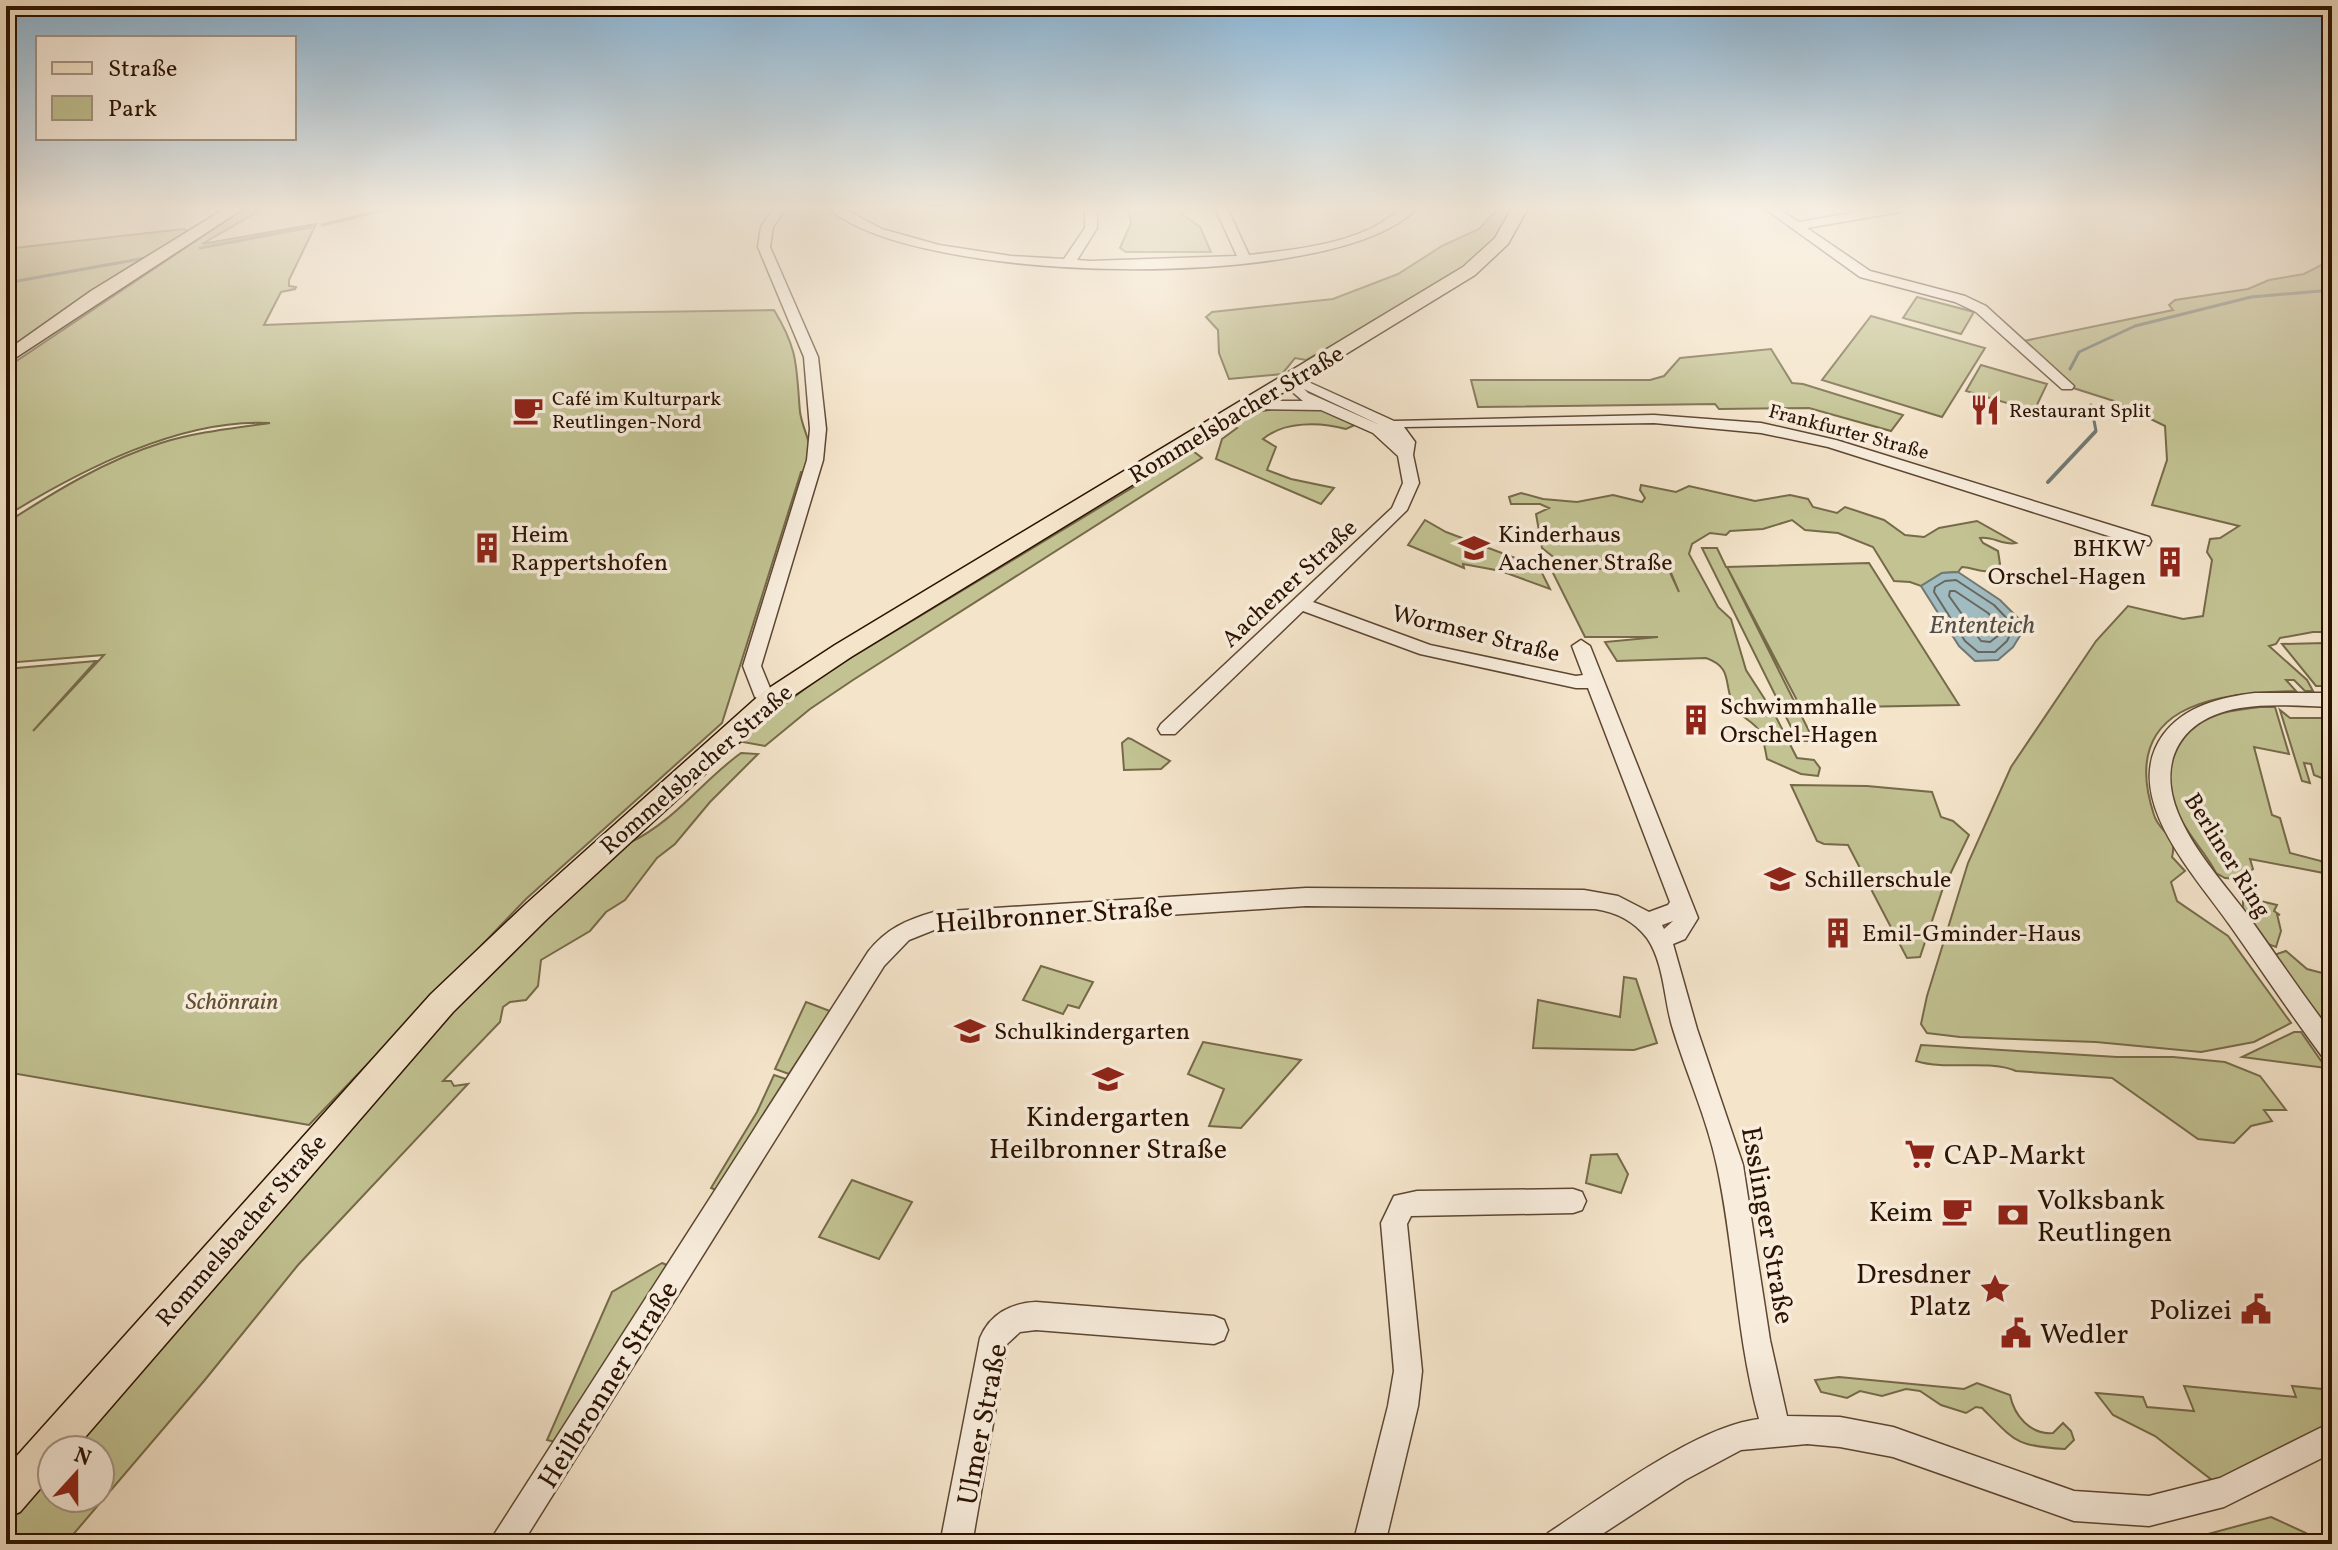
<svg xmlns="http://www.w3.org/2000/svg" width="2338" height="1550" font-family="Vollkorn,serif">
  <rect width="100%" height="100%" fill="#f4e4ca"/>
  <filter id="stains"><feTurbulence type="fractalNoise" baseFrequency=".0025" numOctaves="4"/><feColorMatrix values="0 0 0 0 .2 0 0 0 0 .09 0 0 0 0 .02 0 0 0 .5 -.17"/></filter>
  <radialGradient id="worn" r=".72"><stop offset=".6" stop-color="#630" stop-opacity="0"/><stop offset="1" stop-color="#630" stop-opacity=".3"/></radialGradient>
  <g fill="#c2c292" stroke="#766a49" stroke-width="2">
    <path d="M245,208H264L202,244L316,224L289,280V286L296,287L295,289L281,292L264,325L578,313L774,310C799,351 796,367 800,412C803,433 817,451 810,472H801L722,723L526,899L309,1125L6,1072V669L96,661L33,731L104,655L6,663V523C54,492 106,460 161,443C196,432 235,428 270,423C181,418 81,470 6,516V368Z"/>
    <polygon points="1128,208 1186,208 1182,214 1200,227 1211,252 1126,252 1120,248 1131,223"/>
    <polygon points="1499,208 1520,208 1502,241 1334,355 1322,351 1306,360 1295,358 1282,374 1229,379 1219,353 1218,330 1206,317 1212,312 1333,299 1398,274 1442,246 1479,229"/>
    <polygon points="183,229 189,231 6,353 6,249"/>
    <path d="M2327,262H2332V632H2313L2280,638L2276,644L2269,646L2307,680L2313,691H2305L2294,680H2286L2296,691C2213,692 2118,706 2154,815C2159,832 2178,836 2172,857L2185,871L2171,882L2177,901L2228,936L2291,1023L2254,1042L2201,1052L2096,1042L1960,1037L1927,1033L1921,1024L1927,996L1968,863L2011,767L2096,641L2128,606L2183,619L2203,616L2212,560L2207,552L2210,539L2220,538L2239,526L2152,505L2167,460L2165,426L2114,401L2067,386L2019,342L2173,310L2169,305L2175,300L2248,289L2269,280L2304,274Z"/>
    <polygon points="1917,297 1974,312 1961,334 1903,318"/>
    <polygon points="1871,316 1985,348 1942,417 1822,380"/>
    <polygon points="1771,349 1792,383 1803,384 1903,415 1891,431 1809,408 1719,409 1715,404 1478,407 1471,380 1650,380 1664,376 1680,358"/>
    <polygon points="1981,365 2047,384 2034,411 1966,391"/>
    <path d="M1293,406L1325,410L1355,425L1346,429C1320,422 1284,421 1263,439L1276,447L1267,470L1291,479L1334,488L1321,504L1216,459L1222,439L1237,428L1233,425L1251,413Z"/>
    <polygon points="1193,451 1202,458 853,680 810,709 765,746 737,741 824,674"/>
    <path d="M1641,485L1676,492L1689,486L1755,501L1790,495L1808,499L1813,507L1837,513L1845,507L1884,520L1905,535L1924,537L1939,528L1977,521L2016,543C2004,546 1993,536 1980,538L1983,543L1998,551L2000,564C1985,578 1979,568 1962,567L1958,572L1942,573L1921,586L1910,582L1894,581L1873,547L1838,533L1805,530L1792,520L1763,529L1730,531L1726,535L1710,533L1692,544L1689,554L1718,607L1731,619L1746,670L1775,715L1797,758L1814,760L1820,768L1818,776L1801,774L1767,759C1765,750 1764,736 1758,729C1752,721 1741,717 1735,708C1722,686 1735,668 1706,658L1617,661L1605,642L1658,637H1585L1552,571L1667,566L1679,592L1666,561L1556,559L1542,548L1536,514L1549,508L1540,504H1511L1509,497L1521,493L1543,499L1577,502L1613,495L1642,502L1645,498L1640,490Z"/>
    <polygon points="1425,520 1446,532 1539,567 1550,589 1501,571 1463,564 1464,568 1408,545"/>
    <polygon points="1702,548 1717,548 1726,567 1869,563 1959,705 1801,708 1727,567 1814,741 1798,741"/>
    <polygon points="2324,643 2332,653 2332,686 2316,686 2282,644"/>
    <path d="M2260,707H2275L2289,754L2254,747L2272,815L2280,818L2290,853L2321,861L2329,874L2250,859L2253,869L2247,873L2248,880L2225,878L2216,873C2205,851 2186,834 2176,810C2159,770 2176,730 2217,715C2230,710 2246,709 2260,707Z"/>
    <polygon points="2280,710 2290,718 2332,718 2332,786 2327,780 2314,775 2311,764 2304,763 2310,783 2302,781"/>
    <polygon points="1128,738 1131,739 1170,761 1161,769 1124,770 1122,743"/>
    <path d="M741,753L758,754L710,802L675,844L657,858L625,900L606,912L590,931L541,960L538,986L526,1000L510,1002L503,1007L500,1022L443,1081H451L454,1086L468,1084L298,1265L204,1381L65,1544H6V1521L52,1468V1498H100V1450H67L446,1010L629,843C674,822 703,780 741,753Z"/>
    <polygon points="1791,785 1867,786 1932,792 1941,817 1953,821 1969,835 1942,891 1920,957 1907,958 1848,845 1824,844 1817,841"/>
    <polygon points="2248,898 2277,905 2274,911 2280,915 2277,914 2281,931 2276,947 2265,943 2243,915 2243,901"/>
    <polygon points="2286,951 2307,969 2330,975 2332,1038 2271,956"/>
    <polygon points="1041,966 1093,982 1079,1008 1068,1005 1063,1014 1023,1000"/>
    <polygon points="1624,977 1636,979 1657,1043 1634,1050 1533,1048 1538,1000 1620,1017"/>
    <polygon points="806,1002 830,1011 789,1074 775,1069"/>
    <polygon points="2294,1032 2301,1032 2326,1068 2242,1057"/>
    <polygon points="1203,1042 1301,1060 1241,1128 1209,1126 1224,1089 1188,1074"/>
    <path d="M1921,1045L2117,1057H2173L2225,1062L2260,1076L2286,1110H2264L2272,1121L2251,1126L2234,1143L2198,1139L2112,1078L2016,1071C1989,1059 1948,1071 1916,1061Z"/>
    <polygon points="774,1075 786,1079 716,1190 711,1188 757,1112"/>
    <polygon points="1617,1154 1628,1174 1621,1193 1586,1183 1591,1155"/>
    <polygon points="852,1180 912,1202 879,1259 819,1237"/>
    <polygon points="662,1263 667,1265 556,1442 547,1440 612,1292"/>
    <path d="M1839,1377L1964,1389L1977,1383L2010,1395C2014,1415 2030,1435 2053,1433L2063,1423L2071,1431L2074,1440L2065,1449C2015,1446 2016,1442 1982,1408L1976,1407L1966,1413L1941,1405L1920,1391L1906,1389L1882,1396L1860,1391L1847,1398L1821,1392L1815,1380Z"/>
    <polygon points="2184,1386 2296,1397 2292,1386 2332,1390 2332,1433 2221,1487 2155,1436 2113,1415 2096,1393 2143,1397 2147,1407 2194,1411"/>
    <polygon points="2271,1517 2306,1533 2312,1544 2171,1544"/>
  </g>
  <polygon fill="#a1bcc1" stroke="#727874" stroke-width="2" points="1958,572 2000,600 2026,626 2013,647 1998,660 1975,661 1959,646 1921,586 1942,573"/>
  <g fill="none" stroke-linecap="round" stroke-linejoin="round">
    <g stroke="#666760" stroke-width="2">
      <polygon points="1956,580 1994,605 2014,626 2007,641 1995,652 1978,652 1965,641 1934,592 1935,587 1945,581"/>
      <polygon points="1950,591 1955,591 1988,613 2001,627 1999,635 1990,642 1981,641 1949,596"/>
    </g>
    <g stroke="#727874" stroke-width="3">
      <polyline points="322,225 392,208"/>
      <polyline points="200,248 311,227"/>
      <polyline points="6,283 151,257"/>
      <polyline points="2070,369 2079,352 2135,326 2251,297 2332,290"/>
      <polyline points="2091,405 2096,431 2093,434"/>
    </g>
    <polyline stroke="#727874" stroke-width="4" points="2048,482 2095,432"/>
    <g stroke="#5d4632" stroke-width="3">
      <g id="minor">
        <polygon points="774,208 786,208 773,227 770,247 818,357 826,429 823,460 761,666 770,688 781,698 772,705 755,697 743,666 807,460 810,429 804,357 758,247 761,227"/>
        <path d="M828,208H842L882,229L939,245L1011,256L1064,259L1085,228V208H1097V228L1077,260L1090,261L1237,256L1215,208H1227L1249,255C1290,250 1334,246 1372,228C1388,220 1399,207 1417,208C1338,294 913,285 828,208Z"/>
        <polygon points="1764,208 1777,208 1799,222 1881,208 1906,208 1900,212 1807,228 1870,271 1965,296 1986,306 2074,386 2072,389 2062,389 1976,312 1955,302 1860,277"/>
        <path d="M1293,375L1394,421L1654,415L1761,423L1836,440L2149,537L2151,541L2149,545H2137L1828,447L1761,433L1654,423L1404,427L1415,442L1413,455L1419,483L1407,510L1313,602L1430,645L1576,676L1583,675L1572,646L1581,640L1590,646L1698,918L1685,939L1673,944L1697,1029L1743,1165L1770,1340L1787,1416L1840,1417L1893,1427L2074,1491L2149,1496L2220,1478L2332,1422V1453L2224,1507L2149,1526L2074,1521L1893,1457L1840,1447L1807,1444L1741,1450L1685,1480L1587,1544H1543L1548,1533C1602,1498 1697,1426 1759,1419C1736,1336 1735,1250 1717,1166C1707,1118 1686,1073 1672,1026C1664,998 1664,963 1647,938C1634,921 1616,912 1595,909L1306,906L934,930L909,940L884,966L522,1544H488L868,952C886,929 906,920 934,912L1306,888L1584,890L1618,896L1649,912L1668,905L1670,902L1588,688H1576L1420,654L1303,611L1175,734H1161L1158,729L1161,724L1392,508L1403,483L1398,456L1373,433L1321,410L1250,409L1243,405L1250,401H1303L1281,382ZM1304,389L1380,425L1308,393ZM1673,921L1664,929L1662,925Z"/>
        <path d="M2255,693H2332V707C2302,706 2271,703 2240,708C2183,717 2156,759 2178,813C2193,849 2220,879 2243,909C2273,950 2301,993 2332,1033V1062L2324,1059C2291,1015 2261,969 2229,924C2195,875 2119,796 2163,735C2184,706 2221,697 2255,693Z"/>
        <polygon points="1573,1189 1582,1192 1586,1201 1582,1210 1573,1213 1411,1216 1407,1224 1422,1371 1418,1406 1385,1544 1353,1544 1388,1406 1394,1371 1381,1223 1394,1196 1417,1191"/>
        <path d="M1036,1302L1214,1316L1224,1320L1228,1330L1224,1340L1214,1344L1036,1330L1020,1332L1007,1344L972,1544H940L980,1338C990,1314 1011,1303 1036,1302Z"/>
      </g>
    </g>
    <g stroke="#2b1200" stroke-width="3">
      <g id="major">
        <polygon points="226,208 244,208 6,364 6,351 91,291"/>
        <polygon points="1512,208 1528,208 1508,244 1475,275 851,657 781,704 547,919 453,1012 74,1450 52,1450 52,1475 20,1512 6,1518 6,1468 431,994 527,903 763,692 835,645 1463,267 1495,238"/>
      </g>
    </g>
    <use href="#minor" fill="#f8eddd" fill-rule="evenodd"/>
    <use href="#major" fill="#f4e4ca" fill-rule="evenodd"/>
  </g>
  <linearGradient id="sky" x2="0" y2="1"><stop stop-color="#8bb7d8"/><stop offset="0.49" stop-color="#faf3e7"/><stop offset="1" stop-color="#faf3e7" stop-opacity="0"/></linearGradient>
  <rect width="2338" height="425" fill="url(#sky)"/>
  <defs>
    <g id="cafe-bare" transform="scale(2.4)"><path d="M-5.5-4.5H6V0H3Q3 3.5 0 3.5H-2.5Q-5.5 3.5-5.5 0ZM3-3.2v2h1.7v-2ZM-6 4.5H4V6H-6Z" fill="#8f2418" stroke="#f8eddd" stroke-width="2.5" paint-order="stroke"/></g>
    <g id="restaurant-bare" transform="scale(2.4)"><path d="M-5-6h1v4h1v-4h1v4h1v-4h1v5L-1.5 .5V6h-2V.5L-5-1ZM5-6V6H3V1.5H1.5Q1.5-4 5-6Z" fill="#8f2418" stroke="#f8eddd" stroke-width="2.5" paint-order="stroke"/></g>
    <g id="building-bare" transform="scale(2.4)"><path d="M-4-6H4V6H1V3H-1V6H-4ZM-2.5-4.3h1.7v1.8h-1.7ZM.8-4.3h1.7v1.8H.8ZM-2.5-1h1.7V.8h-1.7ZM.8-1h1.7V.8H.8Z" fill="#8f2418" stroke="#f8eddd" stroke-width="2.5" paint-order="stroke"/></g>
    <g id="school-bare" transform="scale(2.4)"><path d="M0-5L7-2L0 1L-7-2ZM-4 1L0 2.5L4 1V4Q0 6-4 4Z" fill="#8f2418" stroke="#f8eddd" stroke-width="2.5" paint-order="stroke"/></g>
    <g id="supermarket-bare" transform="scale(2.4)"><path d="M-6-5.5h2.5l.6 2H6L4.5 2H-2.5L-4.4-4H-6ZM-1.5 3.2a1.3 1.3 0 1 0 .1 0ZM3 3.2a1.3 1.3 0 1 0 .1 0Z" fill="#8f2418" stroke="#f8eddd" stroke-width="2.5" paint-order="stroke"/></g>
    <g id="bank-bare" transform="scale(2.4)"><path d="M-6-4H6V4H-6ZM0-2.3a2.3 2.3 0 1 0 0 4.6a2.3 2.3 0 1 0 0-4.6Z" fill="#8f2418" stroke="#f8eddd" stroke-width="2.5" paint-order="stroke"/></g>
    <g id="sight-bare" transform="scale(2.4)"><path d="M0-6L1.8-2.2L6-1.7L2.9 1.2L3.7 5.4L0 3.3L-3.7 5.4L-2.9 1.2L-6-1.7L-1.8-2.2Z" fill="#8f2418" stroke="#f8eddd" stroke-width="2.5" paint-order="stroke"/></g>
    <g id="civic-bare" transform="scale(2.4)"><path d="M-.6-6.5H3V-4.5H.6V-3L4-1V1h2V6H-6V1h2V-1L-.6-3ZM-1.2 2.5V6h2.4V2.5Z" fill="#8f2418" stroke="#f8eddd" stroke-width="2.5" paint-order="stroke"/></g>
  </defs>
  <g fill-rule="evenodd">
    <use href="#cafe-bare" x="528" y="410"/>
    <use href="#restaurant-bare" x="1985" y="410"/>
    <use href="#building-bare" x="487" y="548"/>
    <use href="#school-bare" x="1474" y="548"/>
    <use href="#building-bare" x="2170" y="562"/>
    <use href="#building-bare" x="1696" y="720"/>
    <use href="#school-bare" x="1780" y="879"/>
    <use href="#building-bare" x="1838" y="933"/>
    <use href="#school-bare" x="970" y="1031"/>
    <use href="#school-bare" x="1108" y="1079"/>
    <use href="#supermarket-bare" x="1920" y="1154"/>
    <use href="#cafe-bare" x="1957" y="1211"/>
    <use href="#bank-bare" x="2013" y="1215"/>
    <use href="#sight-bare" x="1995" y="1289"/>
    <use href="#civic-bare" x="2256" y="1309"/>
    <use href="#civic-bare" x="2016" y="1333"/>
  </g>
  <g text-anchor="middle" stroke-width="7" stroke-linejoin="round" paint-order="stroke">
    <g font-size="20" fill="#2b1200" stroke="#f8eddd" text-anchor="start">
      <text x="552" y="405">Café im Kulturpark<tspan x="552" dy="23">Reutlingen-Nord</tspan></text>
      <text x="2009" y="417">Restaurant Split</text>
    </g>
    <g font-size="20" fill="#2b1200" stroke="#f8eddd">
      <text transform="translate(1849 431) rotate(15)" y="7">Frankfurter Straße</text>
    </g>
    <g font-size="24" fill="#2b1200" stroke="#f8eddd">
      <text transform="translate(1236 414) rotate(-31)" y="8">Rommelsbacher Straße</text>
      <text transform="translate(1289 583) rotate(-43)" y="8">Aachener Straße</text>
      <text transform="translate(1476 633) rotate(14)" y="8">Wormser Straße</text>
      <text transform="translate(696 769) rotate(-41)" y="8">Rommelsbacher Straße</text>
      <text transform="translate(2228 855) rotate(58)" y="8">Berliner Ring</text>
      <text transform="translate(241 1230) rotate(-49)" y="8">Rommelsbacher Straße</text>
    </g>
    <g font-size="24" fill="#2b1200" stroke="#f8eddd" text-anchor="start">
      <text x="511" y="542">Heim<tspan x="511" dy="28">Rappertshofen</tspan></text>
      <text x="1498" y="542">Kinderhaus<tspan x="1498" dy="28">Aachener Straße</tspan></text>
      <text x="2146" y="556" text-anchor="end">BHKW<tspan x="2146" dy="28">Orschel-Hagen</tspan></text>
      <text x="1720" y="714">Schwimmhalle<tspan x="1720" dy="28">Orschel-Hagen</tspan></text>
      <text x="1804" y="887">Schillerschule</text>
      <text x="1862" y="941">Emil-Gminder-Haus</text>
      <text x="994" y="1039">Schulkindergarten</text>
    </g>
    <g font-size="24" font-style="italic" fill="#605033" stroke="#f8eddd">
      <text x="232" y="1009">Schönrain</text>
    </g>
    <g font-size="26" font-style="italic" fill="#544e44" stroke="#f8eddd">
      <text x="1982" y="633">Ententeich</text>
    </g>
    <g font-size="28" fill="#2b1200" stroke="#f8eddd">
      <text transform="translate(1054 914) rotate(-4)" y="10">Heilbronner Straße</text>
      <text transform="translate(1769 1225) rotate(80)" y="10">Esslinger Straße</text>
      <text transform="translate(607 1384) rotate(-58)" y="10">Heilbronner Straße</text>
      <text transform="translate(981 1424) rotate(-79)" y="10">Ulmer Straße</text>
    </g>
    <g font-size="28" fill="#2b1200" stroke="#f8eddd" text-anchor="start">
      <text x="1108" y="1126" text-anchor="middle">Kindergarten<tspan x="1108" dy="32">Heilbronner Straße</tspan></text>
      <text x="1944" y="1164">CAP-Markt</text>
      <text x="2037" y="1209">Volksbank<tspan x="2037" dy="32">Reutlingen</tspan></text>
      <text x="1933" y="1221" text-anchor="end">Keim</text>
      <text x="1971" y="1283" text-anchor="end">Dresdner<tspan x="1971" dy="32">Platz</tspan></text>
      <text x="2232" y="1319" text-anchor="end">Polizei</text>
      <text x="2040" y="1343">Wedler</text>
    </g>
  </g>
  <rect width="2338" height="1550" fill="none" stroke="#f4e4ca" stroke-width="32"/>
  <rect x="8" y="8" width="2322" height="1534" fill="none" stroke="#2b1200" stroke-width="4"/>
  <rect x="16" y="16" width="2306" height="1518" fill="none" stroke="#2b1200" stroke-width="2"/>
  <rect x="36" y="36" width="260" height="104" fill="#f8eddd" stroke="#a69585" stroke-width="2"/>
  <rect x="52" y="62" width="40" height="12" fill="#f4e4ca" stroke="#a69585" stroke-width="2"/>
  <text x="108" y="76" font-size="24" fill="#2b1200">Straße</text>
  <rect x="52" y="96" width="40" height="24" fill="#c2c292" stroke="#a69585" stroke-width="2"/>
  <text x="108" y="116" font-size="24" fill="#2b1200">Park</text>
  <g transform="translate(76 1474) rotate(21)"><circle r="38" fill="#f8eddd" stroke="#a69585" stroke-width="2"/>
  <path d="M0-6L14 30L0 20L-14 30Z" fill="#8f2418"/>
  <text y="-12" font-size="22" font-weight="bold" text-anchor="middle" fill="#2b1200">N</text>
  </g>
  <rect width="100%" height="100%" filter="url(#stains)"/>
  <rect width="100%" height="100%" fill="url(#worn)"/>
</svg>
